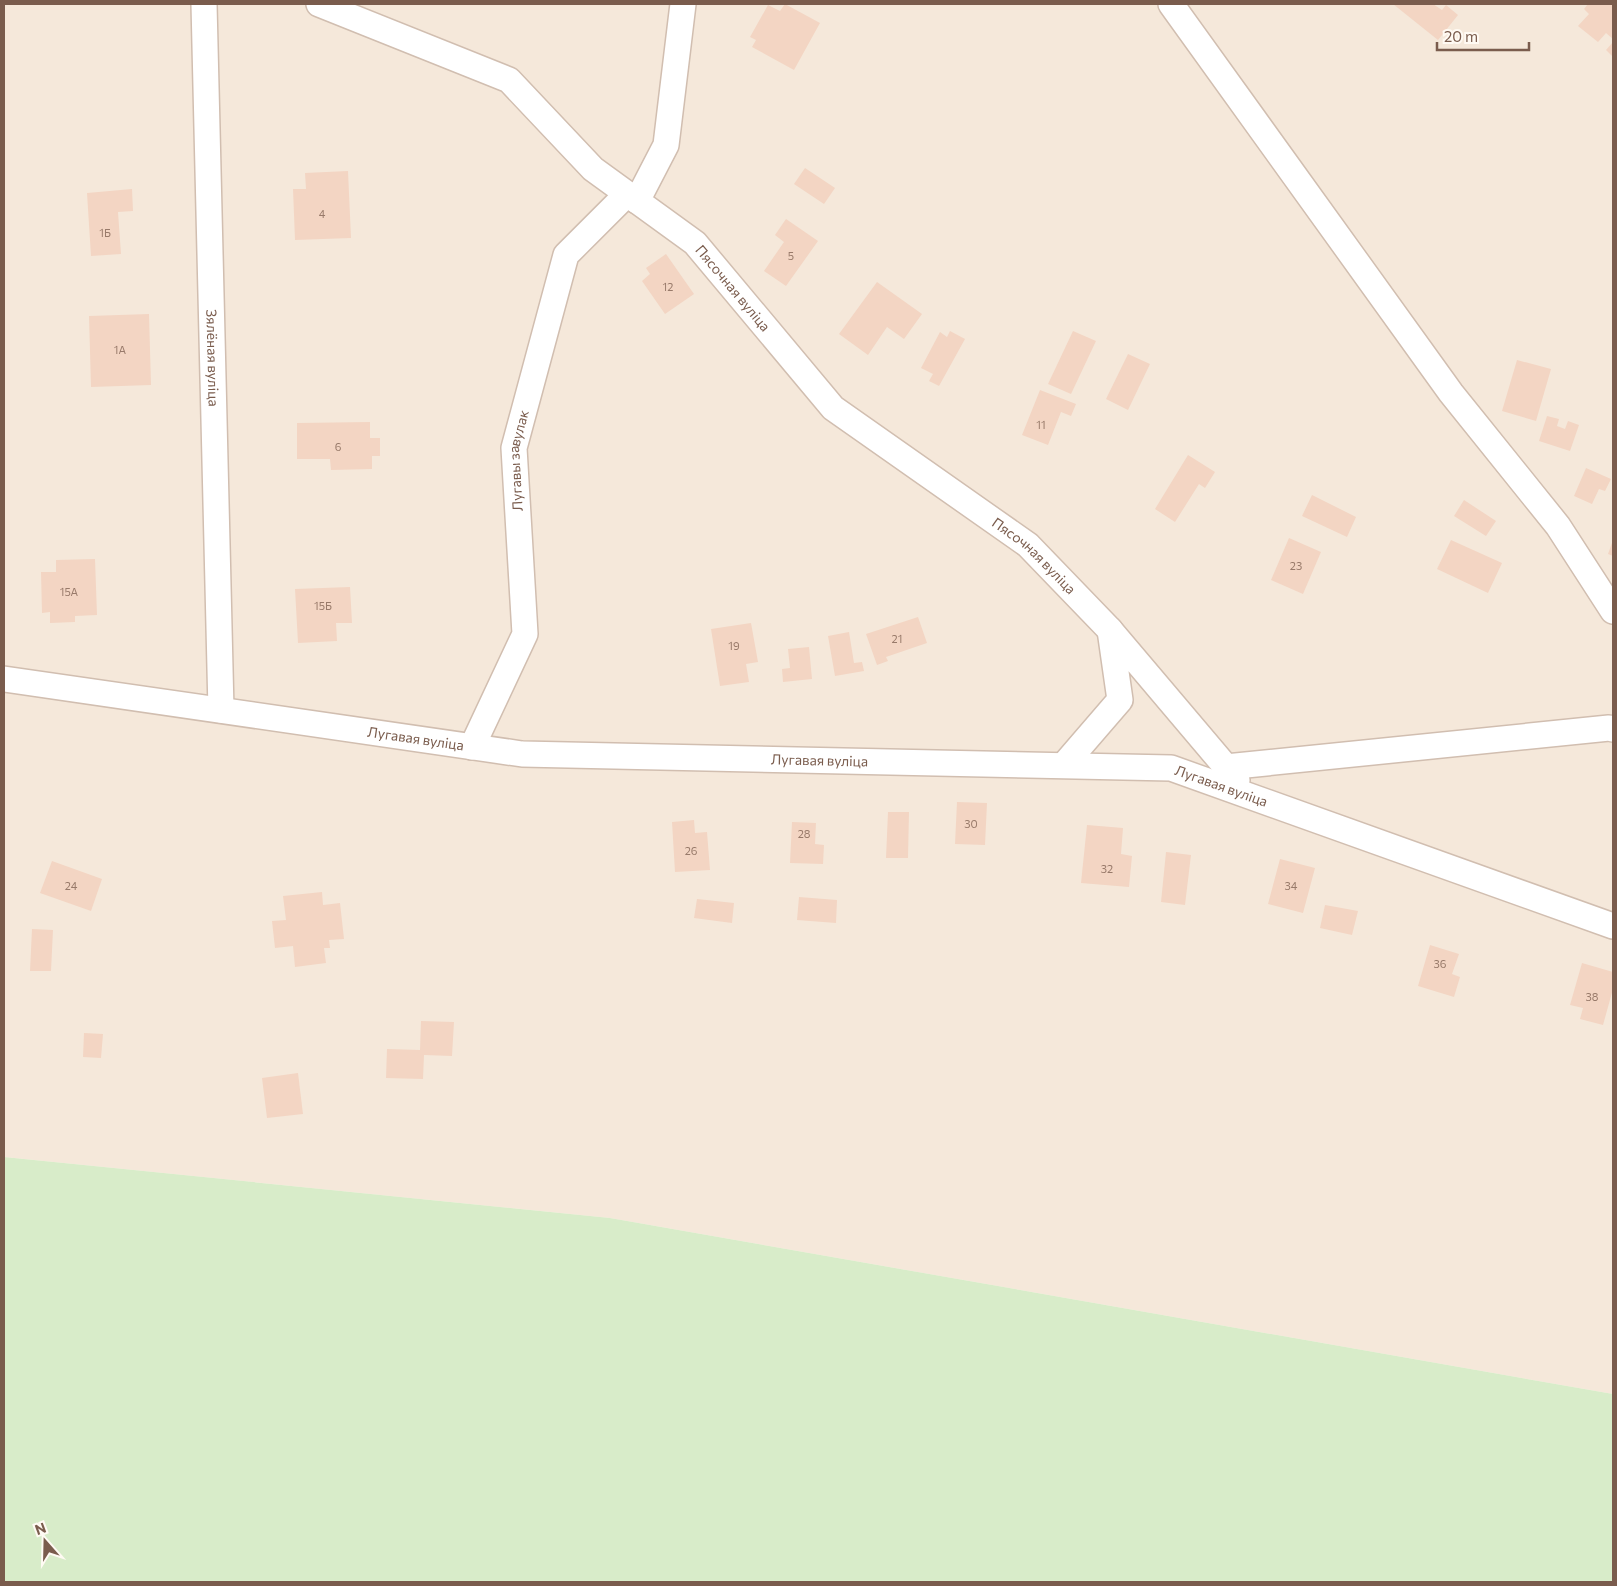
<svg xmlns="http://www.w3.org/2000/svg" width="1617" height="1586" font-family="Commissioner,sans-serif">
  <rect width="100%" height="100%" fill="#fdf6ec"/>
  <polygon fill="#f5e8da" points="4,4 1613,4 1613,1394 610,1218 4,1157"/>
  <polygon fill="#d8ecc9" points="4,1157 610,1218 1613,1394 1613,1582 4,1582"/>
  <g fill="#f3d5c3">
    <polygon points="785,4 820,23 794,70 752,47 756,40 750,37 768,5 780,11"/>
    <polygon points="1393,4 1433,4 1442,10 1446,5 1458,15 1438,40"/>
    <polygon points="1588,4 1613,4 1613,39 1606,33 1598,42 1578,26 1589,14 1584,9"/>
    <polygon points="1613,42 1613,57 1606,50"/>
    <polygon points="805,168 835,188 824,204 794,184"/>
    <polygon points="348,171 351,238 295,240 293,189 306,189 305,173"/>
    <polygon points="132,189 133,211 118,212 121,254 91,256 87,193"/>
    <polygon points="786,219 818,241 786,286 764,271 784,242 775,235"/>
    <polygon points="666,254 694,294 665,314 642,281 650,274 646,268"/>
    <polygon points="877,282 922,314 904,339 887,327 868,355 839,334"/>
    <polygon points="149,314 151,385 91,387 89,316"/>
    <polygon points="950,331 965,339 939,386 929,381 933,374 921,368 940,332 947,337"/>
    <polygon points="1073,331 1096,341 1071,394 1048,384"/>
    <polygon points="1128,354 1150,364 1128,410 1106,399"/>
    <polygon points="1517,360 1551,369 1536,421 1502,411"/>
    <polygon points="1040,390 1076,404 1071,416 1061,412 1048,445 1022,435"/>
    <polygon points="1547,416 1559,419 1557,426 1565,429 1568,421 1579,425 1570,451 1539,441"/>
    <polygon points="370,422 370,438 380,438 380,456 372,456 372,469 331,470 330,459 297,459 297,423"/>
    <polygon points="1188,455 1215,472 1205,488 1199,484 1175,522 1155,509"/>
    <polygon points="1586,468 1611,479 1605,491 1599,489 1592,504 1574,496"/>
    <polygon points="1312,495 1356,517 1347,537 1302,516"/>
    <polygon points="1464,500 1496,521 1486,536 1454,516"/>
    <polygon points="1289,538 1321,552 1303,594 1271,580"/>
    <polygon points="1451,540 1502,563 1488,593 1437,569"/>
    <polygon points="1613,540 1613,556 1608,554"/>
    <polygon points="95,559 97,615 75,616 75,622 50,623 50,612 42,613 41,572 56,572 56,560"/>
    <polygon points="350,587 352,623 336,623 337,641 298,643 295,589"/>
    <polygon points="918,617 927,643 886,657 888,661 877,665 866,634"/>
    <polygon points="751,623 758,662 746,664 749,682 720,686 711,629"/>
    <polygon points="849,632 854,663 862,662 864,671 835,676 828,636"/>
    <polygon points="809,647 812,679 783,682 782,669 790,668 788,649"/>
    <polygon points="957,802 987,803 985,845 955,844"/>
    <polygon points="888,812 909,812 908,858 886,858"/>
    <polygon points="694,820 695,833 707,832 710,870 675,872 672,822"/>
    <polygon points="792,822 816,823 815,844 824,845 823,864 790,863"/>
    <polygon points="1087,825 1123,828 1121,854 1132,856 1129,887 1081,883"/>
    <polygon points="1166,852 1191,855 1185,905 1161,902"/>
    <polygon points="1280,859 1315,868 1303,913 1268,904"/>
    <polygon points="52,861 102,879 91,911 40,893"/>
    <polygon points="322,892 323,905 340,903 344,939 329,940 330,948 324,948 326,963 295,967 293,946 275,948 272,921 286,920 283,896"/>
    <polygon points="799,897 837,900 836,923 797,920"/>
    <polygon points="697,899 734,903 732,923 694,918"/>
    <polygon points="1325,905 1358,911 1352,935 1320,928"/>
    <polygon points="32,929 53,930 51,971 30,971"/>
    <polygon points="1430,945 1459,954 1452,974 1460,977 1454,997 1418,986"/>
    <polygon points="1582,963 1613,972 1613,989 1603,1025 1580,1019 1583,1008 1570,1005"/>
    <polygon points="421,1021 454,1022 452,1056 424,1055 423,1079 386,1078 387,1049 420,1050"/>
    <polygon points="84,1033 103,1034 101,1058 83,1057"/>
    <polygon points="298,1073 303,1114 267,1118 262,1078"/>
  </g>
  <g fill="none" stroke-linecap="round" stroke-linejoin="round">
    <g stroke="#d1beb0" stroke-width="28">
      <g id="minor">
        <path id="s1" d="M204,4L221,710"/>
        <path id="s2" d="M319,4L509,80L593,169L695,243L833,408L1028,545L1110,630"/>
        <polyline points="1171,4 1451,393 1558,526 1613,611"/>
        <polyline points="637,201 666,145 683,4"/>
        <path id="s3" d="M4,679L522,754L1171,768L1613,926"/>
        <path id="s4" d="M472,747L525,634L514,448L566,255L627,194"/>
        <polyline points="1064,765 1120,700 1110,630 1237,780"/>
        <polyline points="1226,767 1609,728 1613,729"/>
      </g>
    </g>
    <use href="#minor" stroke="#fff" stroke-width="25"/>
  </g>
  <g text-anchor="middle" stroke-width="4" stroke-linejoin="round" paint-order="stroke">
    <g font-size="11" fill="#987a6a">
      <text x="322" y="218">4</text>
      <text x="105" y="237">1Б</text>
      <text x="791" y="260">5</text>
      <text x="668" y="291">12</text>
      <text x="120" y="354">1А</text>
      <text x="1041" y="429">11</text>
      <text x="338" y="451">6</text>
      <text x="1296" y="570">23</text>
      <text x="69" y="596">15А</text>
      <text x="323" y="610">15Б</text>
      <text x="897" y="643">21</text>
      <text x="734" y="650">19</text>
      <text x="971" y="828">30</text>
      <text x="804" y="838">28</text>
      <text x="691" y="855">26</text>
      <text x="1107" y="873">32</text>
      <text x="71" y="890">24</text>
      <text x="1291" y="890">34</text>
      <text x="1440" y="968">36</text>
      <text x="1592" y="1001">38</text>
    </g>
    <g font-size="14" fill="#7a5c4d" stroke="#fffaf3">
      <text dy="5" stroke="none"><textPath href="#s2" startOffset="512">Пясочная вуліца</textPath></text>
      <text dy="5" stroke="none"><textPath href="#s1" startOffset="354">Зялёная вуліца</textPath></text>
      <text dy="5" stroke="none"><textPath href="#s4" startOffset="299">Лугавы завулак</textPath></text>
      <text dy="5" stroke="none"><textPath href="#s2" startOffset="918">Пясочная вуліца</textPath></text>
      <text dy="5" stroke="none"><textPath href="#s3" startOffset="416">Лугавая вуліца</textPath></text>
      <text dy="5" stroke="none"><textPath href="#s3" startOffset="821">Лугавая вуліца</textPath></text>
      <text dy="5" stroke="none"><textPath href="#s3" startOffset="1226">Лугавая вуліца</textPath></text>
    </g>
  </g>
  <rect width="1617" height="1586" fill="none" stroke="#7a5c4d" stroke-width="10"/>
  <g transform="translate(45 1541) rotate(340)" stroke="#fffaf3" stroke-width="4" paint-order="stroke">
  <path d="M0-4L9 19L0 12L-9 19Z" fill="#7a5c4d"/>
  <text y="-8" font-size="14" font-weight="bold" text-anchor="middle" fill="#7a5c4d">N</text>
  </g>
  <path d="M1437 42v8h92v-8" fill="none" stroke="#7a5c4d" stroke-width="2.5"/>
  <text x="1444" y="42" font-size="15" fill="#7a5c4d" stroke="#fffaf3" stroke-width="4" paint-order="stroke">20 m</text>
</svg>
